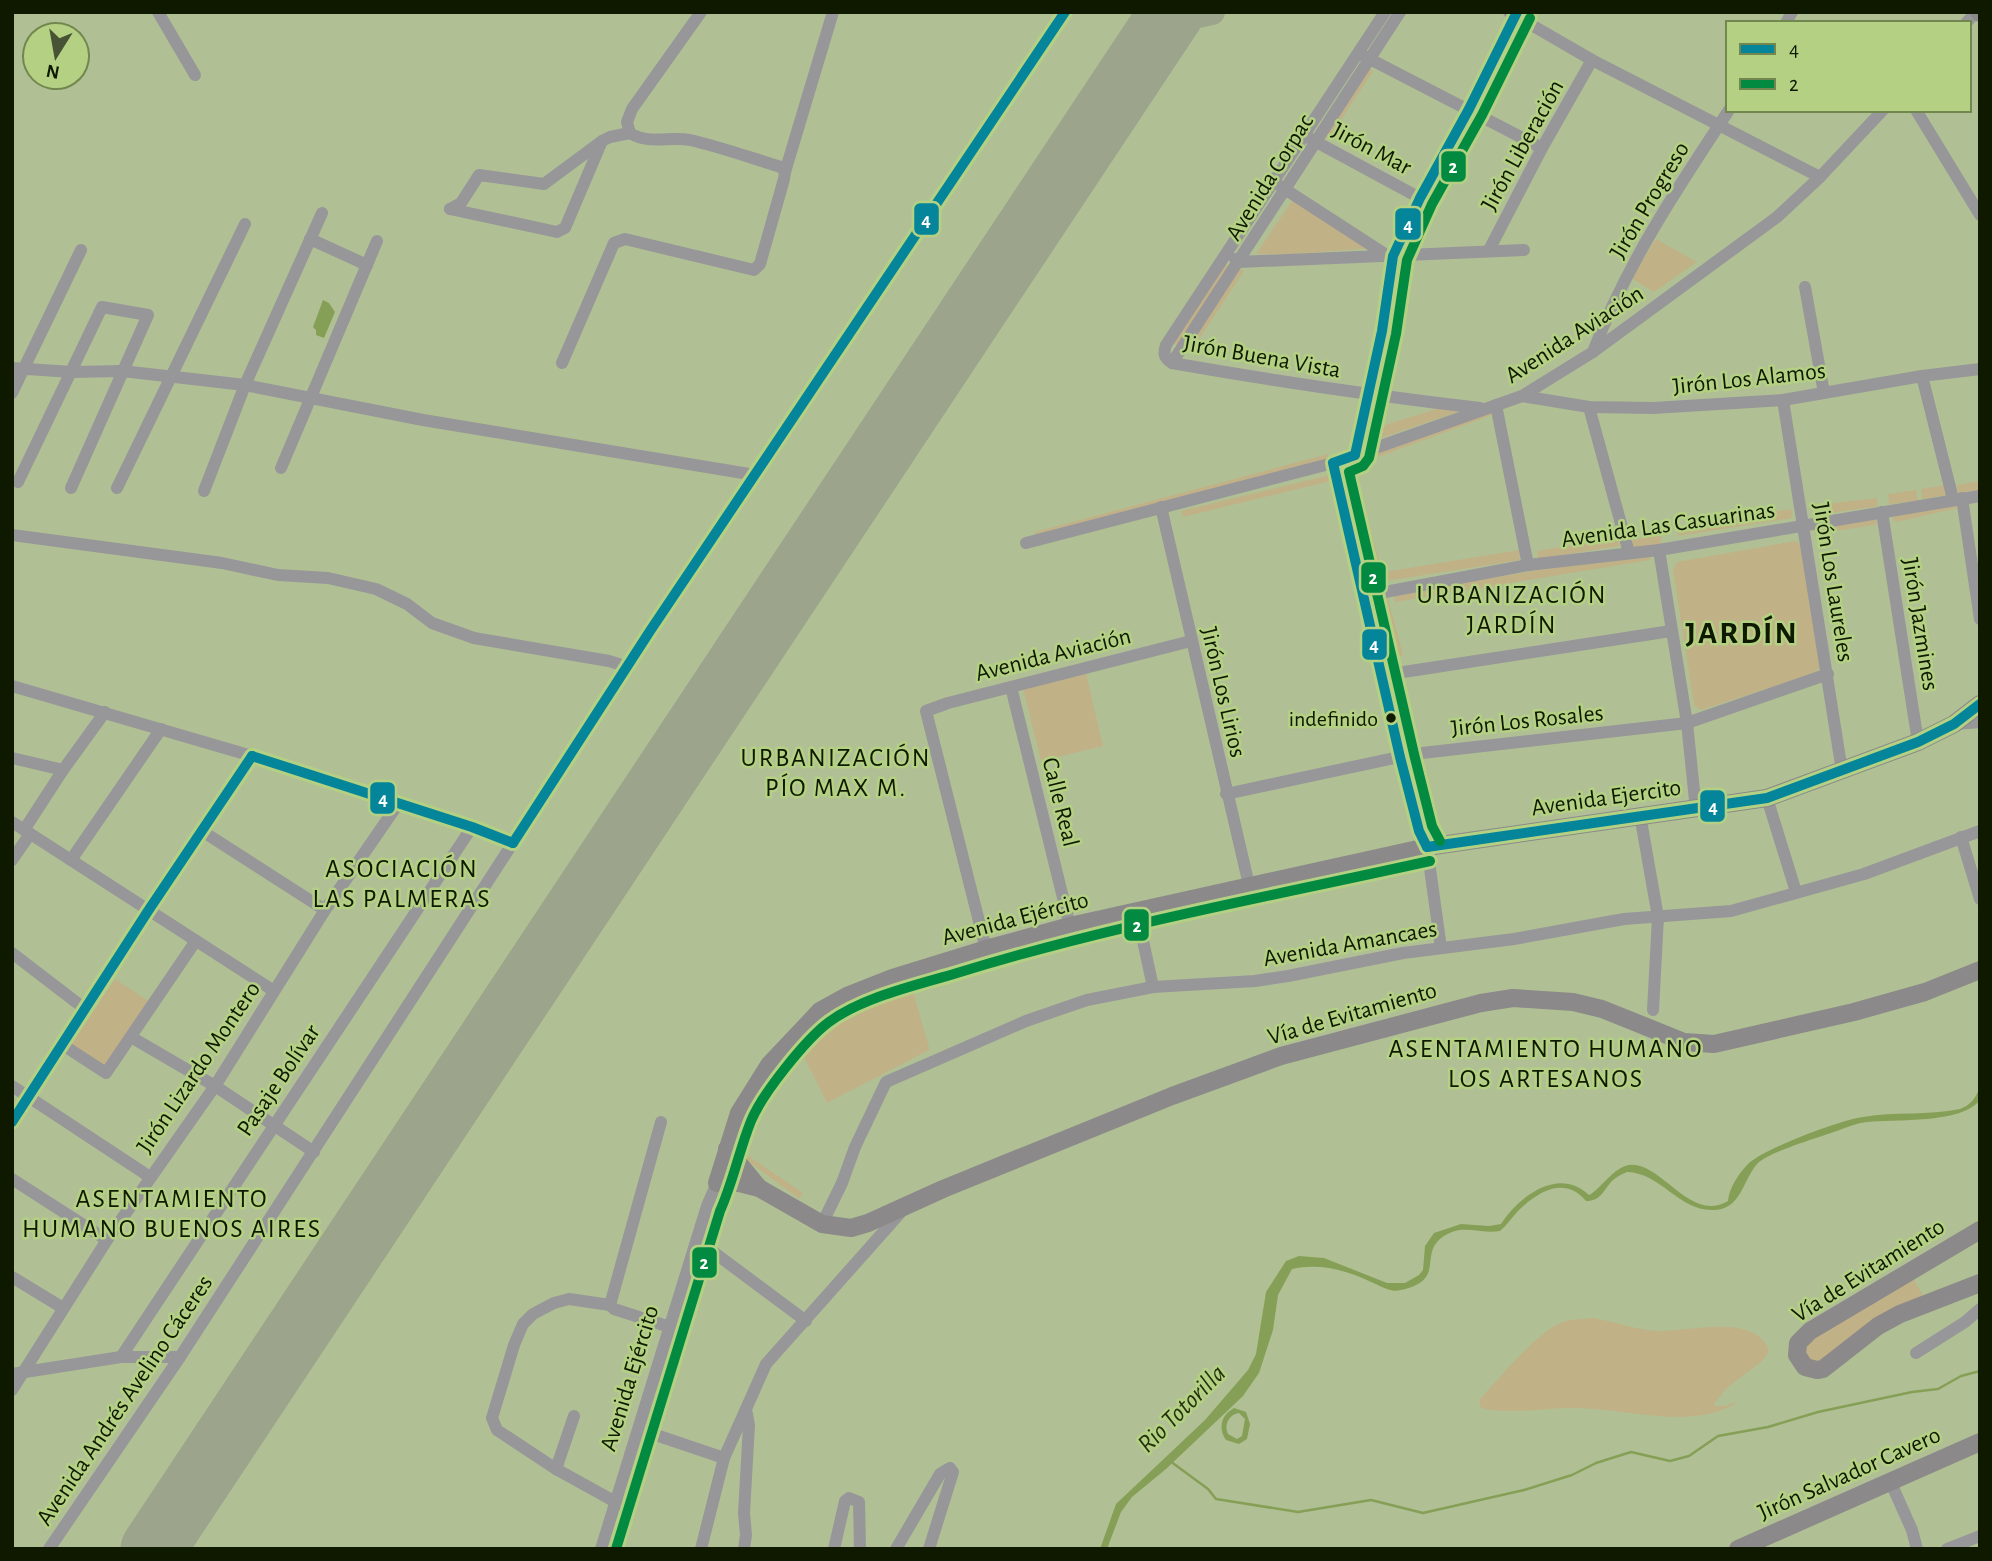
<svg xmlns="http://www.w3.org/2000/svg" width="1992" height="1561" font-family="'Alegreya Sans',sans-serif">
  <rect width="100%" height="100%" fill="#b0c094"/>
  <g fill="#c1b187">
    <polygon points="1369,68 1373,71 1329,138 1326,138 1325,135"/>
    <polygon points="1294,198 1377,248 1291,254 1256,254"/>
    <polygon points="1656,239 1697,262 1654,292 1631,278"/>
    <polygon points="1226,264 1230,267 1178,345 1174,344 1172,341"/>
    <polygon points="1238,267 1244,271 1191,351 1187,350"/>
    <polygon points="1443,407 1466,409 1372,441 1369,430"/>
    <polygon points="1488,412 1492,415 1367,461 1365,455"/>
    <polygon points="1328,454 1330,460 1034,537 1035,532"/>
    <polygon points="1353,465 1382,570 1377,582 1350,472"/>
    <polygon points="1338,473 1339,479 1183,517 1181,511"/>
    <polygon points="1980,481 1980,490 1958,493 1957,485"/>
    <polygon points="1947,485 1949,495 1922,499 1921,489"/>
    <polygon points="1916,490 1918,501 1889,504 1888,494"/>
    <polygon points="1877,498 1878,506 1817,515 1813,513 1812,507 1817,505"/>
    <polygon points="1956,504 1958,508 1896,522 1892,519 1893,516"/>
    <polygon points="1791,509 1793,518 1678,536 1677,527"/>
    <polygon points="1876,517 1877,523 1875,525 1815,534 1814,529"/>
    <polygon points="1660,534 1662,544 1631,551 1629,541"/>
    <polygon points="1618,538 1619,546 1538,559 1537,551"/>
    <polygon points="1795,541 1802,546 1820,665 1816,673 1701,710 1694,705 1673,570 1677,562"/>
    <polygon points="1519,550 1520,560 1386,581 1382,578 1385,572"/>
    <polygon points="1649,552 1650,560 1395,602 1394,594"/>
    <polygon points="1387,595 1403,655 1396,657 1380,597"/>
    <polygon points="1086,673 1103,746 1041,761 1023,688"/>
    <polygon points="115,979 150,1002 105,1068 71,1044"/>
    <polygon points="910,981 930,1051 929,1050 827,1103 799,1047 830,1017"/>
    <polygon points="744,1153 803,1193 800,1199 738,1154"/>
    <path d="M1913,1278L1925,1299L1825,1360L1812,1363L1804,1352C1813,1330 1890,1292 1913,1278Z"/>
    <path d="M1593,1318C1614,1321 1636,1330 1657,1331C1687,1332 1756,1312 1769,1351L1762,1361L1727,1388L1714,1404L1715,1406H1725L1736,1402L1734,1405C1685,1430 1626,1408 1573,1408C1544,1408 1510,1415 1481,1408L1479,1400C1497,1380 1537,1333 1560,1323C1569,1319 1582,1319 1593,1318Z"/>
  </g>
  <g fill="#869f56" fill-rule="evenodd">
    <polygon points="323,300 329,303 335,312 324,338 316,335 316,330 313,327"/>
    <path d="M1980,1085V1100C1961,1124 1897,1119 1867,1122C1857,1123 1847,1127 1837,1131C1820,1137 1769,1152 1758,1163C1742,1180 1742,1210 1713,1210C1679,1211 1661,1173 1627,1172C1622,1174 1616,1177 1612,1181C1603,1191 1601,1201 1586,1201C1565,1176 1539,1191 1519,1210C1512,1217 1507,1225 1500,1231C1485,1234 1466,1226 1452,1232C1411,1249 1452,1279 1401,1290C1390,1293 1381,1286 1371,1282C1346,1270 1319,1263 1292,1269L1278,1295L1273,1330L1259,1373L1243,1396L1166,1469L1132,1497L1121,1512L1107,1549H1100L1116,1504L1205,1420L1248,1370L1256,1354L1266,1292L1286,1261L1299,1256L1324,1258L1387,1283H1405L1419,1275L1423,1270L1425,1246L1434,1233L1461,1224L1489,1226L1501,1224C1519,1196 1559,1166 1589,1195L1591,1194C1602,1186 1612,1171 1625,1166C1658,1155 1689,1225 1728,1201C1729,1188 1739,1173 1748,1164C1763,1149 1840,1120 1863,1117C1895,1111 1928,1116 1960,1109C1971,1105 1977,1097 1980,1085Z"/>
    <path d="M1234,1408L1246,1412L1250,1424L1247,1439L1239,1444L1226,1440C1218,1428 1221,1415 1234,1408ZM1239,1413L1245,1419L1242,1436L1237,1439L1228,1434C1224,1425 1228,1415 1239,1413Z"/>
  </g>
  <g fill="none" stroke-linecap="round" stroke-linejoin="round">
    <polyline stroke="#869f56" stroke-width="2.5" points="1170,1461 1208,1489 1216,1499 1298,1512 1371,1500 1423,1513 1524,1490 1572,1475 1596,1463 1631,1452 1670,1461 1689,1456 1718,1436 1768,1427 1818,1412 1912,1392 1938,1389 1961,1376 1980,1371"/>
    <polyline stroke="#9ca58c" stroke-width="26" points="1161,30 1184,18 1212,12"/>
    <polyline stroke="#9ca58c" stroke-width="65" points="153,1549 1172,12"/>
    <g stroke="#979699" stroke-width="12">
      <polyline points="158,12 195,75"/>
      <path d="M1385,12L1166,345C1163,354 1164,358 1172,363C1274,381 1376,396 1480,408"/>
      <polyline points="1509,12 1592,60 1820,177"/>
      <polyline points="1786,23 1792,12"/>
      <polyline points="1966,23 1976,12"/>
      <polyline points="1362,55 1542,148"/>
      <polyline points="1916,110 1980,215"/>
      <polyline points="1309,138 1420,198"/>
      <polyline points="785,172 833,12"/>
      <polyline points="1280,186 1388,256"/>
      <polyline points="450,209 557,232 565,228 602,141 610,137 630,133"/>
      <polyline points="450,209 461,203 479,175 544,184 602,141"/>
      <polyline points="310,239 367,265"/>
      <polyline points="1489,250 1542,148 1592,60"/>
      <polyline points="1235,259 1239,262 1524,250"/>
      <polyline points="1805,287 1824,393"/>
      <path d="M1593,352C1626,265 1678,187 1729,110"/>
      <path d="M562,363L614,243L625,239L754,270L760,264L784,179L785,172L781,167C751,158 721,147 690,140C669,136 649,145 630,133L627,122L632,109L701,12"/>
      <polyline points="1172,363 1400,12"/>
      <polyline points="12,368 72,372 122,371 245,385 423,420 755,475"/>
      <polyline points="1922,376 1953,499"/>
      <polyline points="12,393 81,250"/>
      <polyline points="1522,396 1589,407 1653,408 1783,400 1922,376 1980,369"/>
      <polyline points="1783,400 1842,771"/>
      <polyline points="1496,405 1528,565"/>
      <polyline points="1589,407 1629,553"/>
      <polyline points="1355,455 1382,331 1393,256 1420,198 1469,109 1517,12"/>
      <polyline points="1344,459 1391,674 1430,829 1427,847 1441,948"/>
      <polyline points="1333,463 1400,757 1419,831 1427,846"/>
      <polyline points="281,468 377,241"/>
      <polyline points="18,482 102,307 148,315 71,488"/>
      <polyline points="117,488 245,224"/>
      <polyline points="204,491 245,385 322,213"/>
      <polyline points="1962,498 1980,619"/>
      <polyline points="1161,507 1249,885"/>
      <polyline points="1882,512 1918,742"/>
      <polyline points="12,535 222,563 278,575 328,578 376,589 407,604 432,623 474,638 609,661 628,667"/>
      <polyline points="1026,543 1333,463 1522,396 1593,352 1777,217 1820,177 1883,110"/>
      <polyline points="1659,550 1687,723 1696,810"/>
      <polyline points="1364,596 1528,565 1659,550 1980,496"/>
      <polyline points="1384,675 1671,631"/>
      <polyline points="12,686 252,756 472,827 513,843"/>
      <polyline points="1011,687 1070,926"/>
      <polyline points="1956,724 1980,722"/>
      <polyline points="12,758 63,770"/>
      <polyline points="1226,794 1413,754 1687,723 1828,674"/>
      <polyline points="1767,798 1796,892"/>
      <polyline points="1640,815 1658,917 1653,1010"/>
      <polyline points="12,822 274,991"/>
      <polyline points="24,830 63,770 105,712"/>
      <polyline points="202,831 325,910"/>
      <polyline points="1961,837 1980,899"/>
      <polyline points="12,860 30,834"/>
      <polyline points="71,860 161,729"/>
      <polyline points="1137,913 1153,987"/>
      <polyline points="986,949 926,711 948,703 1191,641"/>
      <polyline points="12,953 85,1009"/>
      <polyline points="131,1037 215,1086 314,1152"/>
      <polyline points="63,1045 106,1073 195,942"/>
      <polyline points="12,1086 150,1177"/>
      <polyline points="12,1122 148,911 252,756"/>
      <polyline points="661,1122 610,1305 614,1309 676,1329"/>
      <polyline points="12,1179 107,1240"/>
      <polyline points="822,1224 842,1183 855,1147 886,1082 1026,1021 1087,1000 1153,987 1255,981 1288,976 1403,953 1514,939 1624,919 1731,911 1864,874 1980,831"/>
      <polyline points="704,1245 806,1321"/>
      <polyline points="12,1277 63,1308"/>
      <polyline points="610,1305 569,1299 554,1303 533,1314 523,1324 514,1345 492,1418 497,1430 556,1469 621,1505"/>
      <polyline points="1916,1353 1965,1322 1980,1309"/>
      <polyline points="121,1357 472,827"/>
      <polyline points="12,1374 121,1357 180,1357"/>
      <polyline points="12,1390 107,1240 215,1086 325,910 398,804"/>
      <polyline points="650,1433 724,1458"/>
      <polyline points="556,1469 574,1416"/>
      <polyline points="1891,1483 1912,1530 1917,1549"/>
      <polyline points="49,1549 180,1357 650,631 1065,12"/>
      <polyline points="601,1549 707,1206 717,1183"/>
      <polyline points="616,1549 712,1221"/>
      <polyline points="701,1549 724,1458 746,1409"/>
      <polyline points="744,1549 746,1535 744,1513 749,1425 746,1409 766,1364 902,1211"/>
      <polyline points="834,1549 845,1501 849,1498 859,1502 860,1549"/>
      <polyline points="896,1549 940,1474 950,1468 953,1472 929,1549"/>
      <polyline points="1947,1549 1980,1536"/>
    </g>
    <g stroke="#8b8989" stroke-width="18">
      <polyline points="1979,12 1980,13"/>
      <polyline points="1980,704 1954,724 1918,742 1767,798 1427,847 1070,926 986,949 892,978 849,995 820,1011 769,1065 739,1113 717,1183 739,1183 759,1188 822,1224 851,1228 868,1223 943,1189 1172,1096 1281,1056 1481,1003 1513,998 1573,1002 1602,1009 1684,1042 1714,1044 1854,1012 1925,992 1980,970"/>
      <polyline points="727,1149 759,1188"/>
      <polyline points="1980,1230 1810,1331 1798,1343 1797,1355 1805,1367 1817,1370 1823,1369 1878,1326 1900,1314 1980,1283"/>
      <polyline points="1738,1549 1980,1442"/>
    </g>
    <g stroke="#b4d183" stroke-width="16">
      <g id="bus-1">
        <polyline points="1355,455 1382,331 1393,256 1420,198 1469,109 1517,12"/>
        <polyline points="1355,455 1333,463 1400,757 1419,831 1427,847"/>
        <polyline points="252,756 472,827 513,843"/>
        <polyline points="513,843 650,631 1065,12"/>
        <polyline points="1427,847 1767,798 1918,742 1954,724 1980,704"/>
        <polyline points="12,1122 148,911 252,756"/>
      </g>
    </g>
    <g stroke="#b4d183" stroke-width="16">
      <g id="bus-2">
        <polyline points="1440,841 1432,826 1414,754 1349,472 1363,466 1369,458 1396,334 1407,260 1432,204 1482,115 1530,18"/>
        <path d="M616,1549L720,1211C733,1182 739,1151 751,1121C762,1094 806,1039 829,1022C863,997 917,985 957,973C1112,925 1272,896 1430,861"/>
      </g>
    </g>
    <use href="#bus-1" stroke="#04859a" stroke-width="10"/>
    <use href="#bus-2" stroke="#038a41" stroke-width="10"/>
  </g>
  <circle fill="#0f1900" stroke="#b4d183" stroke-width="2.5" cx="1391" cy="718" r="6"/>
  <g text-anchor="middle" stroke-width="5" stroke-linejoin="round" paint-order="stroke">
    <g font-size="22" fill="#0f1900" stroke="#b4d183" text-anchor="end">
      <text x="1378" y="726">indefinido</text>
    </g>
    <g font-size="24" fill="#0f1900" stroke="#b4d183">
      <text transform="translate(1522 145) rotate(-61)" y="8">Jirón Liberación</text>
      <text transform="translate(1372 148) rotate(28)" y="8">Jirón Mar</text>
      <text transform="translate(1269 177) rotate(-58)" y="8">Avenida Corpac</text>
      <text transform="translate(1649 200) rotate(-59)" y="8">Jirón Progreso</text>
      <text transform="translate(1574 334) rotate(-33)" y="8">Avenida Aviación</text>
      <text transform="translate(1262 356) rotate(10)" y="8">Jirón Buena Vista</text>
      <text transform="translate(1749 378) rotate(-6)" y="8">Jirón Los Alamos</text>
      <text transform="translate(1668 524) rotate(-8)" y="8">Avenida Las Casuarinas</text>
      <text transform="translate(1834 582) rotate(81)" y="8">Jirón Los Laureles</text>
      <text transform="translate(1921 624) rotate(81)" y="8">Jirón Jazmines</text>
      <text transform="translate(1053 654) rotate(-14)" y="8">Avenida Aviación</text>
      <text transform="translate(1224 692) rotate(77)" y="8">Jirón Los Lirios</text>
      <text transform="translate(1527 720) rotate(-6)" y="8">Jirón Los Rosales</text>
      <text transform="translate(1606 797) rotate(-8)" y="8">Avenida Ejercito</text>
      <text transform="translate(1061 802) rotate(76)" y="8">Calle Real</text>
      <text transform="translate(1015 918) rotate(-15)" y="8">Avenida Ejército</text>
      <text transform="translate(1350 943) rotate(-10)" y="8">Avenida Amancaes</text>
      <text transform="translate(1352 1013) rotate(-16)" y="8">Vía de Evitamiento</text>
      <text transform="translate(198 1067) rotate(-56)" y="8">Jirón Lizardo Montero</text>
      <text transform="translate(278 1080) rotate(-56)" y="8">Pasaje Bolívar</text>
      <text transform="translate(1868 1270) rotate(-32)" y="8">Vía de Evitamiento</text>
      <text transform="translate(629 1378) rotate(-73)" y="8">Avenida Ejército</text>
      <text transform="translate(124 1400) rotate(-56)" y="8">Avenida Andrés Avelino Cáceres</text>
      <text transform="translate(1849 1473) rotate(-24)" y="8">Jirón Salvador Cavero</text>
    </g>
    <g font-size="26" letter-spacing="2" fill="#0f1900" stroke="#b4d183">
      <text x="1512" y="603">URBANIZACIÓN<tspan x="1512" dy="30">JARDÍN</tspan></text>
      <text x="836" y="766">URBANIZACIÓN<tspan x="836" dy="30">PÍO MAX M.</tspan></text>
      <text x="402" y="877">ASOCIACIÓN<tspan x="402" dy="30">LAS PALMERAS</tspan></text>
      <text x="1546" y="1057">ASENTAMIENTO HUMANO<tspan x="1546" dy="30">LOS ARTESANOS</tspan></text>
      <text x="172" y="1207">ASENTAMIENTO<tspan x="172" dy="30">HUMANO BUENOS AIRES</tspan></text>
    </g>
    <g font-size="26" font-style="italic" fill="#25310d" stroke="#b4d183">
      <text transform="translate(1181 1408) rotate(-45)" y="9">Rio Totorilla</text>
    </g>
    <g font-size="32" font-weight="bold" letter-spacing="2" fill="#0f1900" stroke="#b4d183">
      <text x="1742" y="643">JARDÍN</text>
    </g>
  </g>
  <g stroke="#b4d183" stroke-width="2.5">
    <rect x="1440" y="150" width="27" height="33" rx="7" fill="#038a41"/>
    <rect x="913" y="202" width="27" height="34" rx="7" fill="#04859a"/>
    <rect x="1394" y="207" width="28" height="34" rx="7" fill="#04859a"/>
    <rect x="1360" y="561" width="27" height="33" rx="7" fill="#038a41"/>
    <rect x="1361" y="628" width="27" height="33" rx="7" fill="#04859a"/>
    <rect x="369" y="781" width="27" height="34" rx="7" fill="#04859a"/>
    <rect x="1699" y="789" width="27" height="34" rx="7" fill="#04859a"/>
    <rect x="1123" y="908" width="27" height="34" rx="7" fill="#038a41"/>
    <rect x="691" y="1246" width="27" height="33" rx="7" fill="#038a41"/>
  </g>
  <g font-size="19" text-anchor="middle" font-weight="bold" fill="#fff">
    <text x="1453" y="173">2</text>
    <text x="926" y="226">4</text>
    <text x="1408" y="231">4</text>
    <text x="1373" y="584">2</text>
    <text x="1374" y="651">4</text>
    <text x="383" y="805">4</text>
    <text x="1713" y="813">4</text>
    <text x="1137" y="932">2</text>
    <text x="704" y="1269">2</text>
  </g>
  <rect width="1992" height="1561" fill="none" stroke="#0f1900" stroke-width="28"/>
  <rect x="1726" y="21" width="245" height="91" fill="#b4d183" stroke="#72874f" stroke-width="2"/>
  <rect x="1740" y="44" width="35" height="10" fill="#04859a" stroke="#72874f" stroke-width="2"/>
  <text x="1789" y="56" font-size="21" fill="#0f1900">4</text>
  <rect x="1740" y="79" width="35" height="10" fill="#038a41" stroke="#72874f" stroke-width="2"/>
  <text x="1789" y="91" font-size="21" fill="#0f1900">2</text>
  <g transform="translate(56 56) rotate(191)"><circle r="33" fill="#b4d183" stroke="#72874f" stroke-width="2"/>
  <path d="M0-5L12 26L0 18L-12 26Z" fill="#475334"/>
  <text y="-10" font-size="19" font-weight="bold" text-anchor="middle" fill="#0f1900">N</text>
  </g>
</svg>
